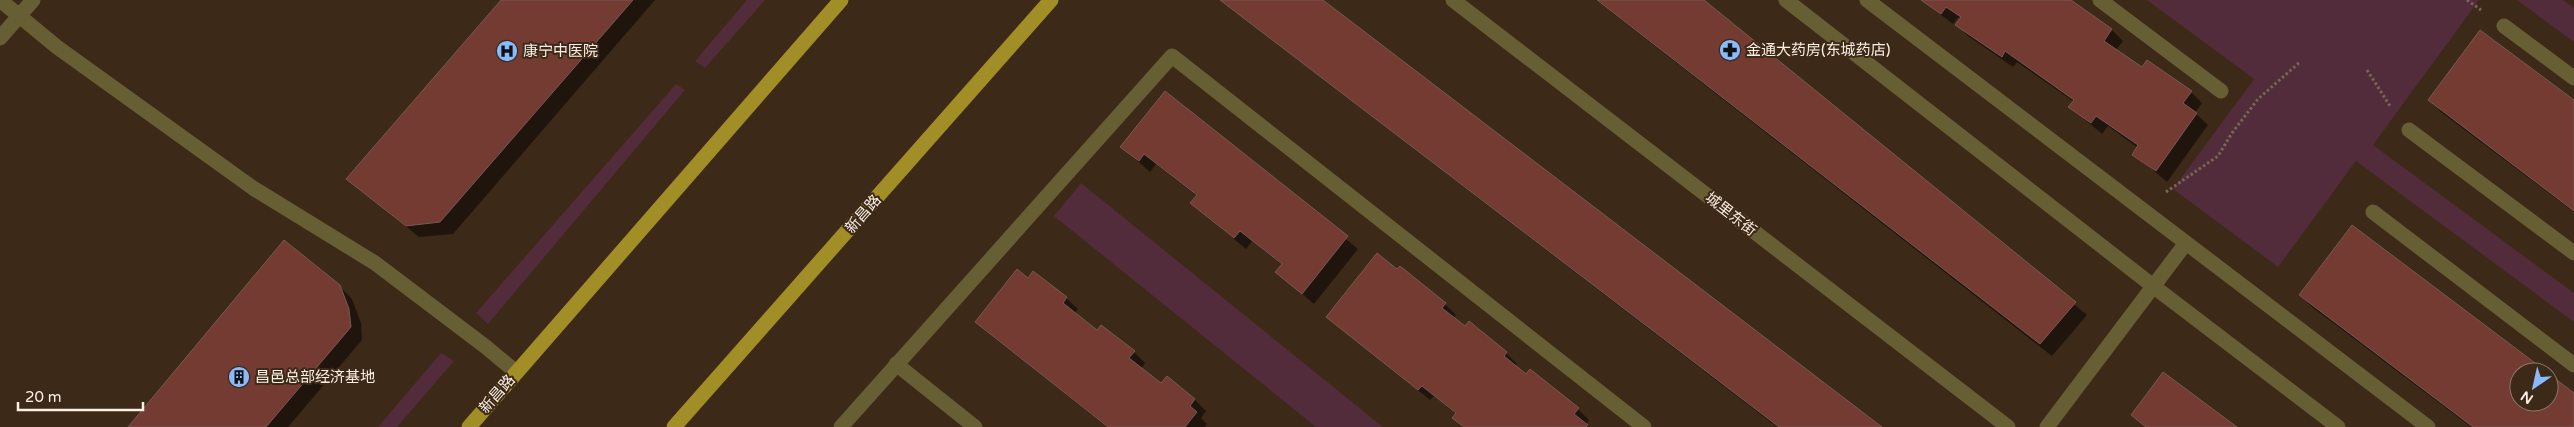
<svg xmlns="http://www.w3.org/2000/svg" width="2574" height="427" font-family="'Varela Round','Noto Sans SC',sans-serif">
  <rect width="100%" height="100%" fill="#3c2917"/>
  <g fill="#522c3a">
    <polygon points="747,0 765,0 705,68 695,61"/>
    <polygon points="2147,0 2479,0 2373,145 2574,293 2574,322 2356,161 2278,267 2173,189 2254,79"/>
    <polygon points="2517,0 2563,0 2574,8 2574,42"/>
    <polygon points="676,84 685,90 488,324 476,313"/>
    <polygon points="1081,183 1383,427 1316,427 1054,216"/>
    <polygon points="441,353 454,361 397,427 378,427"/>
  </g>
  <g fill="#0007">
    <polygon points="503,0 655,0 453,234 419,237 347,179"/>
    <polygon points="1220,0 1321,0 1880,427 1777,427"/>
    <polygon points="1596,0 1702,0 2087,315 2052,356"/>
    <polygon points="1922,0 2069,0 2112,30 2123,41 2116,50 2142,69 2191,92 2202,103 2195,113 2208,125 2167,182 2134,154 2138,148 2108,126 2102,134 2070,107 2074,102 2017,62 2013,67 1968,36 1957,24 1961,19 1958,17 1953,24"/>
    <polygon points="1165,92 1358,249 1314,304 1277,272 1282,265 1252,241 1246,249 1191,203 1197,196 1156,164 1150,172 1122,147"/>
    <polygon points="2429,100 2574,102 2574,212 2441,112"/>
    <polygon points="1398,271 1445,304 1456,315 1453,318 1506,353 1517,364 1515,367 1526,375 1578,409 1589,420 1586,424 1589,427 1463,427 1454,418 1456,414 1434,396 1430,400 1328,317"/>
    <polygon points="1034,272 1066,298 1078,309 1074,314 1097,332 1134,352 1145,363 1141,369 1162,385 1167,378 1195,400 1206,411 1201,418 1207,424 1205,427 1107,427 988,333 977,322"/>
    <polygon points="339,286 352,299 361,323 362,340 288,427 130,427"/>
    <polygon points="2300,295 2544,372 2519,372 2519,402 2549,402 2549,375 2574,394 2574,427 2471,427 2312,307"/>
  </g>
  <g fill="#733b32" stroke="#775953">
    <polygon points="501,0 633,0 440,222 406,226 346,179"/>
    <polygon points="1220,0 1323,0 1882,427 1779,427"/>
    <polygon points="1597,0 1704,0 2076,302 2040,344"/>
    <polygon points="1921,0 2071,0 2112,29 2104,41 2142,67 2147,60 2192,91 2183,103 2197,113 2156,171 2132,155 2138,145 2096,116 2091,123 2068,107 2074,100 2005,51 2002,57 1955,25 1961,17 1946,7 1941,14"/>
    <polygon points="2480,30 2574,100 2574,211 2428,100"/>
    <polygon points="1165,91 1348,236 1302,294 1275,272 1282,264 1240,231 1234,238 1190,203 1197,195 1144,154 1139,161 1120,147"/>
    <polygon points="2352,225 2547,372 2519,372 2519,402 2549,402 2549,374 2574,393 2574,427 2473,427 2299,295"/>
    <polygon points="284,240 340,285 349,309 351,327 266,427 128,427"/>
    <polygon points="1377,253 1397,269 1400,266 1446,303 1442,308 1465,326 1469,321 1507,352 1504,356 1526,374 1530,369 1579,408 1574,414 1588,425 1586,427 1464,427 1452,418 1456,413 1422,386 1418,390 1326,317"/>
    <polygon points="1017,269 1028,278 1033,271 1067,297 1063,303 1097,330 1101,325 1135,351 1129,358 1161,383 1167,376 1195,399 1190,406 1197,412 1185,427 1108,427 975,322"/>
    <polygon points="2163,372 2237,427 2146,427 2131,415"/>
  </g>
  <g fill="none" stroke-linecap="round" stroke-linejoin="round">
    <g stroke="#786657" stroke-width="3" stroke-dasharray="2.5 2.5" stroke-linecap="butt">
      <polyline points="2467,0 2481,10"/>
      <polyline points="2367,70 2390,106"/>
      <polyline points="2166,192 2218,156 2232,133 2258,99 2300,62"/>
    </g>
    <g stroke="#675f33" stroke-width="15">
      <polyline points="0,0 57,47 253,188 375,263 486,347 516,372"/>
      <polyline points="1786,0 2153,286 2338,427"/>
      <polyline points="1867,0 2428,427"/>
      <polyline points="2100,0 2221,91"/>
      <polyline points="2504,26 2574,78"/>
      <polyline points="0,38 33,0"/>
      <polyline points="2409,130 2574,253"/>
      <polyline points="2373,212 2574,365"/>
      <polyline points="896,364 975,427"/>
      <polyline points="841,427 1172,56 1644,427"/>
      <polyline points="2047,427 2186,243"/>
    </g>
    <polyline stroke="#675f33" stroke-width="15" points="1453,0 2008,427"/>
    <g stroke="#a18e27" stroke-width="15">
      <polyline points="469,427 841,0"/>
      <polyline points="674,427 1051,0"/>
    </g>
  </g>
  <defs>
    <g id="pharmacy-disc" transform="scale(1.125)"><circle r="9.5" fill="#88bafc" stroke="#3c2917"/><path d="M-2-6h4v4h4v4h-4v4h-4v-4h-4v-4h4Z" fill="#111"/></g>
    <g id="hospital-disc" transform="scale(1.125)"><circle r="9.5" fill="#88bafc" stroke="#3c2917"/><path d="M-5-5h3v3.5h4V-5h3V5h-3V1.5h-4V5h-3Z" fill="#111"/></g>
    <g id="building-disc" transform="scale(1.125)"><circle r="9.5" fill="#88bafc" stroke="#3c2917"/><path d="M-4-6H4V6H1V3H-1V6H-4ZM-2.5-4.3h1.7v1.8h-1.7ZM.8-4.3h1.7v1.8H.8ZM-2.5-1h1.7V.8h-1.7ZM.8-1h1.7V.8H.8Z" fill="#111"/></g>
  </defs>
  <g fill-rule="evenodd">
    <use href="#pharmacy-disc" x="1730" y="50"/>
    <use href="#hospital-disc" x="507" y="51"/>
    <use href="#building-disc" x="239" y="377"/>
  </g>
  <g text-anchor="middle" stroke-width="4" stroke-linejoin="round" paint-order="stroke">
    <g font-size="15" fill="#fcefe4" stroke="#3c2917" text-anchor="start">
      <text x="1746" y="55">金通大药房(东城药店)</text>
      <text x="523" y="56">康宁中医院</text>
      <text x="255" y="382">昌邑总部经济基地</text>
    </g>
    <g font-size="15" fill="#fcefe4" stroke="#3c2917">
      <text transform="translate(863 214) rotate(-49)" y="5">新昌路</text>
      <text transform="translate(1731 214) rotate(38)" y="5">城里东街</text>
      <text transform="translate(497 394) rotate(-49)" y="5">新昌路</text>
    </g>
  </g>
  <g transform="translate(2534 387) rotate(214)"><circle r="24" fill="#3c2917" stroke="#897869"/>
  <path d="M0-4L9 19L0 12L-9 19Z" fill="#88bafc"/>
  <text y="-8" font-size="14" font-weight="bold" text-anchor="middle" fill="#fcefe4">N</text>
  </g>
  <path d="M18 402v8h125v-8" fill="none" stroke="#fcefe4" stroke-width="2.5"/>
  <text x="25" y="402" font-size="15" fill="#fcefe4" stroke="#3c2917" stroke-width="4" paint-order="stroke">20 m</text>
</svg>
